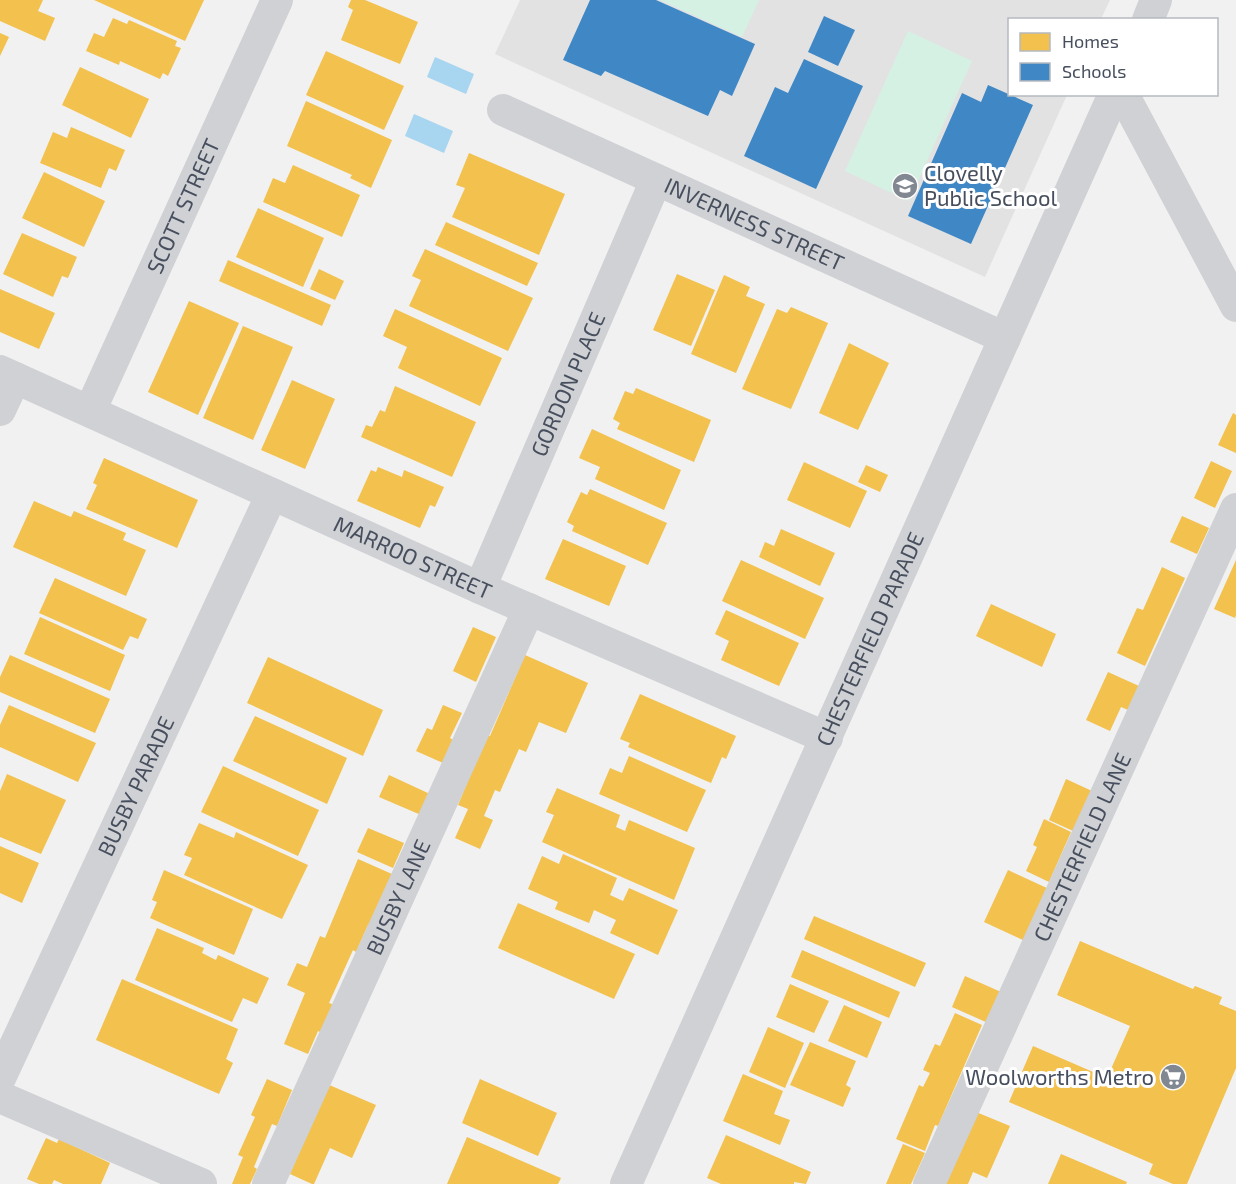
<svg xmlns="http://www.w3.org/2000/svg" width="1236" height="1184" font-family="'Exo 2',sans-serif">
  <rect width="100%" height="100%" fill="#f1f1f1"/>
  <polygon fill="#e3e2e3" points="520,0 1110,0 1101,19 1010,20 1010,94 1067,95 985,277 495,54"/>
  <g fill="#d4f1e4">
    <polygon points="660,0 759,0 742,37"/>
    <polygon points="908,31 972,61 909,201 845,171"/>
  </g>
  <g fill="#a8d5f0">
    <polygon points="435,57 474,74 466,94 427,77"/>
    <polygon points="414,114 453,131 444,153 405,136"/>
  </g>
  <g fill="#f2c14e">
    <polygon points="0,0 43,0 38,11 55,18 45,41 0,21"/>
    <polygon points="94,0 204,0 185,41"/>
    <polygon points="351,0 365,0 418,22 400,64 341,40 353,10 348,7"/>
    <polygon points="113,18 127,24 129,20 177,41 175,46 181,48 168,76 163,73 160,79 120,61 119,65 86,51 94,33 104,37"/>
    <polygon points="0,33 9,37 0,56"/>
    <polygon points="326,51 404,86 384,130 306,95"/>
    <polygon points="80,67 149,99 131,138 62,105"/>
    <polygon points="306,101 392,140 371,188 350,178 352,175 287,146"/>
    <polygon points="71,127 125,150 116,171 109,168 101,188 40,163 53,132 67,138"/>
    <polygon points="469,153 565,194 539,255 452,217 465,188 456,185"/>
    <polygon points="293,165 360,195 342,237 263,202 273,178 285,183"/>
    <polygon points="44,172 105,201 84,247 22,218"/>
    <polygon points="258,208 324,238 303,287 236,257"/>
    <polygon points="446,222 538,263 527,286 435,245"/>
    <polygon points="22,233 77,257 68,278 62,276 53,297 3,274"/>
    <polygon points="425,249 533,298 508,351 409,306 421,280 412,276"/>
    <polygon points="228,260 331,305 322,326 219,281"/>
    <polygon points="319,269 344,281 335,300 310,289"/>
    <polygon points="677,274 715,290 691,346 653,330"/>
    <polygon points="724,275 750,287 746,296 765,304 736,373 691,354"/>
    <polygon points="0,289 55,313 39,349 0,332"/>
    <polygon points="189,301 239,323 198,415 148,392"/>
    <polygon points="791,307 828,323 791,409 742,389 777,309 787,313"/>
    <polygon points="395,309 502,358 480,406 398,368 407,347 383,336"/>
    <polygon points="243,326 293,347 253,440 203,418"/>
    <polygon points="849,343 889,363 858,430 819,413"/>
    <polygon points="292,380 335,399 305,469 261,450"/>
    <polygon points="395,386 476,422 452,477 361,437 366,425 372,427 380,410 385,412"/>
    <polygon points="636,388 711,420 694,462 617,429 620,423 613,419 625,391 633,394"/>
    <polygon points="1233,413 1236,415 1236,453 1218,445"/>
    <polygon points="592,429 681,470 664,510 595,479 600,467 579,458"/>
    <polygon points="104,458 198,500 177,548 86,509 97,485 93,483"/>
    <polygon points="1211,461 1232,471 1215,508 1194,498"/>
    <polygon points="804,462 867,491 850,528 787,500"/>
    <polygon points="866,465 888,475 880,492 858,482"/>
    <polygon points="378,467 402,477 404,470 444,487 435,507 430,505 420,528 357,501 371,470 376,472"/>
    <polygon points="590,489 667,523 648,565 572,531 574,526 567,522 581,492 587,495"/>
    <polygon points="34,501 71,517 74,511 126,533 123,540 146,550 126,596 13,547"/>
    <polygon points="1182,516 1209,528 1197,554 1170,542"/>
    <polygon points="781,529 835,553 820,586 759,557 765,542 774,546"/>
    <polygon points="563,539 626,566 609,606 545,579"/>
    <polygon points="741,560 824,598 805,639 722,601"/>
    <polygon points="1236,560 1236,615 1235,618 1214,609"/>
    <polygon points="1162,567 1185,578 1145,666 1117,653 1137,608 1143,610"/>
    <polygon points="55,578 147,619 138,639 130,636 123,650 39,613"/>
    <polygon points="991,604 1056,634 1042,667 976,636"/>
    <polygon points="726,610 799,643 779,686 721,660 729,641 715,634"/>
    <polygon points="40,617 125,655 110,691 24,654"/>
    <polygon points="473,627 496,637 476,682 453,671"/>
    <polygon points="10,655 110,699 95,733 0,692 0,677"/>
    <polygon points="525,655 588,683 566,733 539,722 526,752 519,749 500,792 495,790 484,816 493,820 480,849 455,838 468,809 458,805 487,735 490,736"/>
    <polygon points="268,657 383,710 363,756 247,703"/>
    <polygon points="1108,672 1139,686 1128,710 1121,707 1110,731 1086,720"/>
    <polygon points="640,694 736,736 726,759 722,757 711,783 628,747 630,743 620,739"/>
    <polygon points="9,705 96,743 78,782 0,747 0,725"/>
    <polygon points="443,705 462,713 450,738 453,740 443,763 416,751 427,728 432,730"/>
    <polygon points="255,716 347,758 327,804 233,761"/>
    <polygon points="629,756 706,790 687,832 599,794 610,768 622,773"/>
    <polygon points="223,766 319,810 298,856 201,812"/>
    <polygon points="7,774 66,800 41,854 0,837 0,791"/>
    <polygon points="389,775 430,794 421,815 379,797"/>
    <polygon points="1066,779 1092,791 1073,831 1049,820"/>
    <polygon points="557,788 620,815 616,827 625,831 629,820 695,848 674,900 542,842 554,815 546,812"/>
    <polygon points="1044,819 1071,832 1049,882 1026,871 1037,847 1033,845"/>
    <polygon points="199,823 234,838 236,832 308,865 282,919 184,875 192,858 184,855"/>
    <polygon points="368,828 404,843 393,868 357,852"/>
    <polygon points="0,846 39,863 22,903 0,893"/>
    <polygon points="563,854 617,878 610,895 623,901 629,888 678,910 658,955 610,933 616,920 594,910 589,923 555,909 558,902 528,889 542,856 559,864"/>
    <polygon points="358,859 392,874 370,925 368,925 356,952 353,950 329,1003 335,1005 322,1033 318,1031 308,1054 284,1044 305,993 287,985 297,963 307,967 320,936 325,938"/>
    <polygon points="164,870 253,909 234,955 150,918 157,902 152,900"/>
    <polygon points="1008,870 1049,889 1025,941 984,922"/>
    <polygon points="518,903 635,954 614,999 498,948"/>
    <polygon points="814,916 926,963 915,987 804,939"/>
    <polygon points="157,928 204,948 202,953 216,960 218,955 269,978 257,1004 243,998 232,1022 135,980"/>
    <polygon points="1080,941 1193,989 1195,986 1222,997 1219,1004 1236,1011 1236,1068 1187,1184 1173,1184 1149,1174 1153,1164 1009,1102 1033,1046 1107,1078 1130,1026 1057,995"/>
    <polygon points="802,950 900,992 889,1018 791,977"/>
    <polygon points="965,976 1001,992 988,1023 952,1007"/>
    <polygon points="122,979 238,1029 226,1059 233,1063 219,1094 96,1040"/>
    <polygon points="790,984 829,1001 814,1033 776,1017"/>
    <polygon points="844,1005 882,1022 867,1058 828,1041"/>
    <polygon points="955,1013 982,1025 938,1126 935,1125 925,1151 896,1139 919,1085 923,1087 930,1073 923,1070 935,1044 940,1046"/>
    <polygon points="768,1027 804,1043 785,1088 749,1072"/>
    <polygon points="810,1042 856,1061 846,1085 851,1088 843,1107 790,1085"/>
    <polygon points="743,1074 783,1091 774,1114 790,1120 780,1145 723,1121"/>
    <polygon points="267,1079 292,1090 277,1126 272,1124 254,1167 257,1169 250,1184 232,1184 243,1157 238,1155 255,1117 251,1115"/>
    <polygon points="480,1079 557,1113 538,1156 462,1123"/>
    <polygon points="327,1084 376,1105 352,1158 330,1148 314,1184 312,1184 290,1174"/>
    <polygon points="976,1112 1010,1126 987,1178 973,1172 968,1184 946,1184"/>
    <polygon points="726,1135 811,1172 806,1184 794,1182 794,1184 721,1184 707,1178"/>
    <polygon points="467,1137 561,1178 558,1184 447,1184"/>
    <polygon points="46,1138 57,1143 59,1139 110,1163 101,1184 63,1184 54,1180 52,1184 39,1184 27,1179"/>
    <polygon points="903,1144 925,1153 911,1184 886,1184"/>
    <polygon points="1061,1154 1127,1182 1126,1184 1048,1184"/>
  </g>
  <g fill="#3f88c5">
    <polygon points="590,0 656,0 755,44 732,96 720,90 708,116 605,71 601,76 563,60"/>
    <polygon points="824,16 855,30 838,66 808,52"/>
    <polygon points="804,59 863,86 816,189 744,156 775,87 788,93"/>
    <polygon points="988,85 1033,105 971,244 908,216 962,93 981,102"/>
  </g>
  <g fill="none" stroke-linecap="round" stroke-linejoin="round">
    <g stroke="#cfd1d4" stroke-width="32">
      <polyline points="1148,20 1156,0"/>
      <polyline points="1123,94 1236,306"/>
      <path id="s1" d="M503,110L1005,338"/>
      <path id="s2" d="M0,371L480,588L827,738"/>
      <polyline points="0,410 15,378"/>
      <path id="s3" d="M90,411L277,0"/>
      <path id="s4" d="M480,588L656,180"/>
      <path id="s5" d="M0,1078L272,494"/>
      <polyline points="0,1097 201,1184"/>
      <path id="s6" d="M268,1184L529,609"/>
      <path id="s7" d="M626,1184L1114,94"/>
      <path id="s8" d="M929,1184L1236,509"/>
    </g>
  </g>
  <defs>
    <g id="school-disc" transform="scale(1.35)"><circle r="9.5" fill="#828891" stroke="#fff"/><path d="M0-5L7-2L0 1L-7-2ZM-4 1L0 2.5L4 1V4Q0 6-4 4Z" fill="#fff"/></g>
    <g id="supermarket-disc" transform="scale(1.35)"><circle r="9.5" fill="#828891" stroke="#fff"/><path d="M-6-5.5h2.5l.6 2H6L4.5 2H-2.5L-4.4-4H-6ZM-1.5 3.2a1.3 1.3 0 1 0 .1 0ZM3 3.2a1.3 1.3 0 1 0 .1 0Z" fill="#fff"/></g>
  </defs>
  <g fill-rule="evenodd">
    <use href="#school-disc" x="905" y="186"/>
    <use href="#supermarket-disc" x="1173" y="1077"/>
  </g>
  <g text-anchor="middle" stroke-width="6" stroke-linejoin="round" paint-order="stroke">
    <g font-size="22" fill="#474f5e" stroke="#fff" text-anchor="start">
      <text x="924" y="181">Clovelly<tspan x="924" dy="25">Public School</tspan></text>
      <text x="1154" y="1085" text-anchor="end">Woolworths Metro</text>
    </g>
    <g font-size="22" fill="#474f5e" stroke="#fff">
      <text dy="8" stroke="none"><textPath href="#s3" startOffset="225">SCOTT STREET</textPath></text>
      <text dy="8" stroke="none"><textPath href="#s1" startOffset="276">INVERNESS STREET</textPath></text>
      <text dy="8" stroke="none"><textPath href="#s4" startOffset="222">GORDON PLACE</textPath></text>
      <text dy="8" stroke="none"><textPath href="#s2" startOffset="453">MARROO STREET</textPath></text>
      <text dy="8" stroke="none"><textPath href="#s7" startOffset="597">CHESTERFIELD PARADE</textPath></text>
      <text dy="8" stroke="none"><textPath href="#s5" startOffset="322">BUSBY PARADE</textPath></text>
      <text dy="8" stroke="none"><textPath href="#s8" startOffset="370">CHESTERFIELD LANE</textPath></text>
      <text dy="8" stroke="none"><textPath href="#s6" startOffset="315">BUSBY LANE</textPath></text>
    </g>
  </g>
  <rect x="1008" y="18" width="210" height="78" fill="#ffffff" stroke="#b5b9bf" stroke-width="1.5"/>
  <rect x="1020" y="33" width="30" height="18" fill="#f2c14e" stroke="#b5b9bf" stroke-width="1.5"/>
  <text x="1062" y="48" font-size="18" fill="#474f5e">Homes</text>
  <rect x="1020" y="63" width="30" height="18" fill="#3f88c5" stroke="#b5b9bf" stroke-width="1.5"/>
  <text x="1062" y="78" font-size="18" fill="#474f5e">Schools</text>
</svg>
